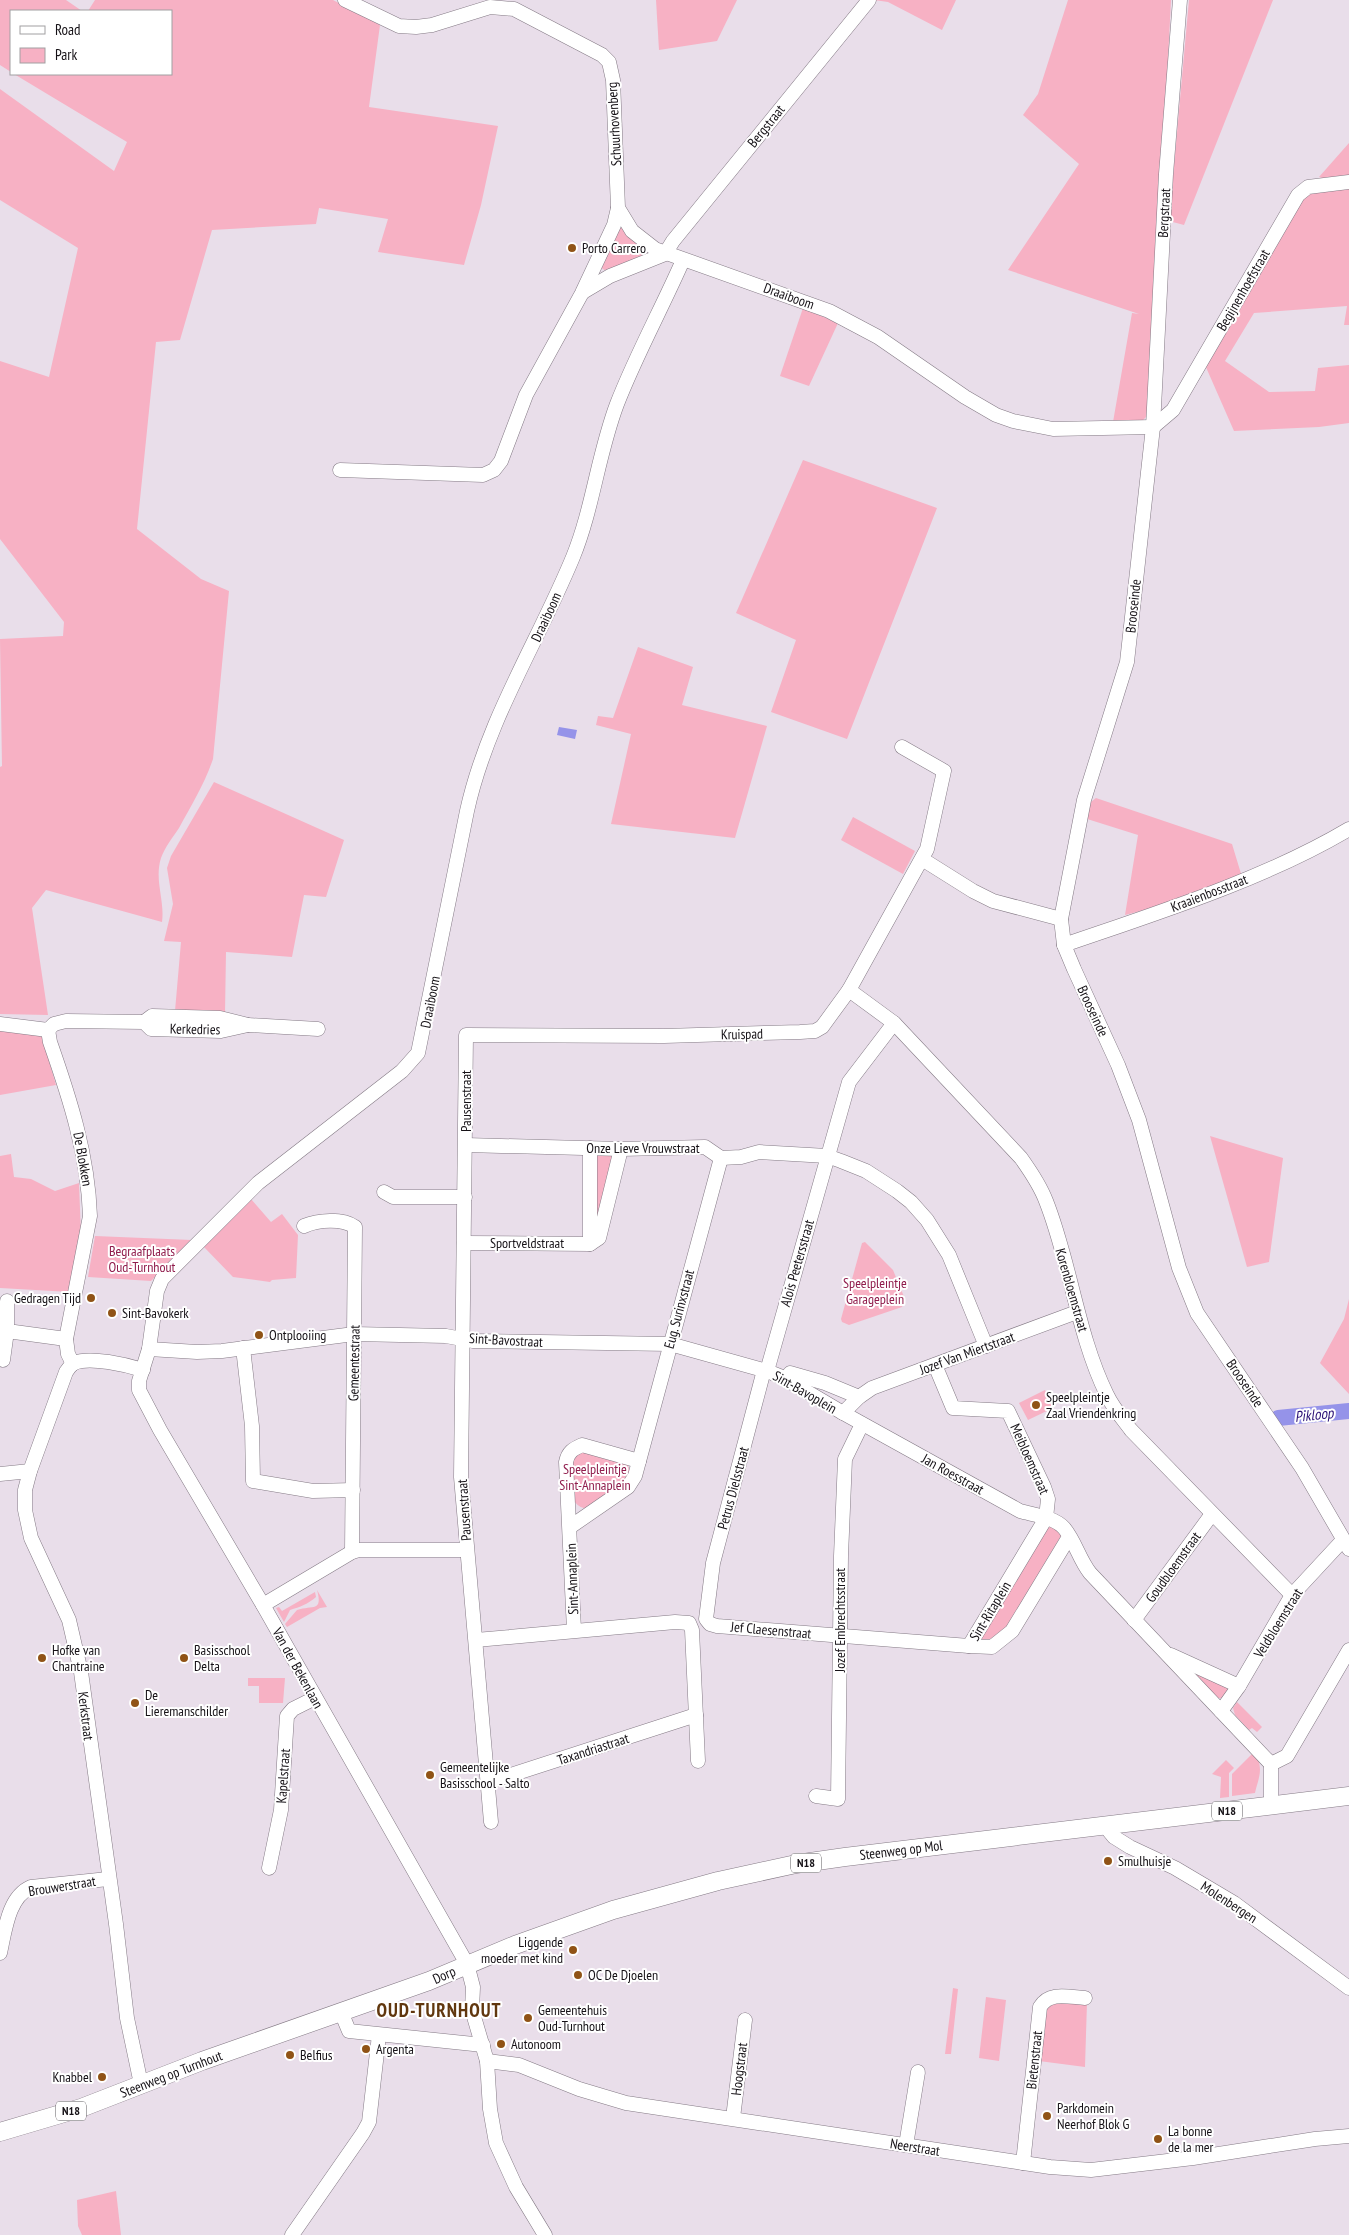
<svg xmlns="http://www.w3.org/2000/svg" width="1349" height="2235" font-family="'PT Sans Narrow',sans-serif">
  <rect width="100%" height="100%" fill="#e9deea"/>
  <g fill="#f7b1c4">
    <polygon points="0,0 66,0 82,11 11,11 11,72 0,65"/>
    <path d="M95,0H333L380,25L369,107L498,126L481,205L464,265L378,252L388,219L319,208L316,224L212,230L180,340L156,342L137,529L201,579L229,591L213,759C204,785 192,804 179,828C173,837 165,847 161,858C154,880 165,900 162,922L46,890L32,908L48,1015L0,1014V767L2,766L0,639L63,636L64,622L0,539V361L49,377L78,248L0,200V89L114,171L127,142L14,74H171V11H88Z"/>
    <polygon points="656,0 737,0 717,41 659,50"/>
    <polygon points="874,0 956,0 942,30 888,2"/>
    <polygon points="1068,0 1171,0 1155,320 1147,416 1141,422 1113,422 1132,313 1139,314 1008,270 1079,164 1023,115 1038,94"/>
    <polygon points="1189,0 1273,0 1184,225 1169,221"/>
    <polygon points="1349,143 1349,177 1326,179 1319,177"/>
    <polygon points="1349,187 1349,325 1344,325 1347,306 1254,313 1225,361 1269,392 1315,391 1318,368 1349,365 1349,423 1319,427 1234,431 1205,365 1302,199 1308,194"/>
    <polygon points="618,215 647,251 646,257 606,271 600,267"/>
    <polygon points="803,308 838,323 809,386 780,376"/>
    <polygon points="803,460 937,508 847,739 771,712 796,640 736,613"/>
    <polygon points="638,647 693,667 682,705 767,726 735,838 611,824 631,734 596,725 598,716 613,718"/>
    <polygon points="214,782 344,840 326,897 304,895 292,957 226,952 225,1013 175,1011 181,942 164,941 173,904 167,868 171,856"/>
    <polygon points="1096,798 1232,844 1242,877 1183,900 1125,915 1138,835 1084,818 1087,805"/>
    <polygon points="853,817 915,851 903,874 841,840"/>
    <polygon points="0,1030 37,1033 42,1036 56,1085 0,1095"/>
    <polygon points="1210,1136 1283,1158 1269,1262 1247,1267"/>
    <polygon points="608,1153 614,1157 597,1233 594,1161 597,1155"/>
    <polygon points="11,1154 14,1177 31,1179 55,1191 79,1183 81,1235 70,1292 0,1288 0,1156"/>
    <polygon points="251,1199 271,1222 282,1214 298,1235 296,1278 272,1280 270,1282 233,1277 203,1246"/>
    <polygon points="95,1236 192,1240 151,1281 88,1277"/>
    <polygon points="865,1242 893,1270 905,1299 902,1307 849,1325 842,1322 841,1319 862,1243"/>
    <polygon points="1349,1299 1349,1394 1320,1363 1344,1319"/>
    <polygon points="1045,1390 1053,1408 1028,1420 1019,1403"/>
    <path d="M581,1450L628,1465C635,1485 602,1499 589,1509C563,1507 572,1474 573,1456Z"/>
    <polygon points="1046,1524 1059,1530 1061,1536 1004,1631 990,1639 977,1641"/>
    <path d="M317,1590L327,1607L320,1608L287,1627L285,1624L297,1610C313,1605 323,1612 317,1590Z"/>
    <path d="M315,1592L316,1597C308,1604 300,1607 290,1610L284,1622L276,1608L279,1607L282,1611Z"/>
    <polygon points="1186,1665 1227,1686 1229,1689 1225,1698 1216,1698"/>
    <polygon points="248,1678 285,1678 283,1703 259,1703 259,1686 248,1686"/>
    <polygon points="1237,1702 1262,1727 1257,1732 1252,1728 1249,1730 1235,1715 1233,1708"/>
    <path d="M1254,1752C1265,1768 1258,1779 1255,1793L1232,1796V1774Z"/>
    <polygon points="1226,1760 1234,1768 1229,1773 1229,1797 1220,1798 1221,1777 1212,1774"/>
    <polygon points="953,1988 958,1989 951,2054 945,2054"/>
    <polygon points="986,1997 1006,2000 999,2061 979,2058"/>
    <polygon points="1051,2002 1087,2002 1085,2067 1039,2061 1045,2007"/>
    <polygon points="116,2191 121,2235 82,2235 78,2226 77,2200"/>
  </g>
  <polygon fill="#9593e9" points="559,727 577,730 575,739 557,735"/>
  <g fill="none" stroke-linecap="round" stroke-linejoin="round">
    <polyline stroke="#9593e9" stroke-width="16" points="1278,1418 1349,1411"/>
    <g stroke="#847a85" stroke-width="15">
      <g id="minor">
        <polyline points="345,0 399,26 416,27 432,25 490,7 514,9 602,55 609,62 613,80 618,208 632,231 655,249 829,311 878,337 965,397 996,415 1013,421 1053,429 1153,427"/>
        <polyline points="1180,0 1166,174 1153,427 1127,662 1084,800 1061,919 1064,945 1074,969 1118,1065 1139,1120 1179,1268 1197,1313 1302,1468 1349,1549"/>
        <polyline points="583,292 610,276 665,254 673,241 869,0"/>
        <polyline points="1153,427 1173,410 1298,195 1308,187 1349,182"/>
        <polyline points="340,470 483,475 494,470 501,461 526,395 582,293 614,225 618,208"/>
        <polyline points="922,859 973,891 993,901 1061,919"/>
        <path d="M1064,945C1157,913 1265,879 1349,829"/>
        <path d="M849,990L894,1023L1021,1158C1031,1172 1040,1185 1046,1201C1071,1264 1077,1334 1107,1395C1113,1408 1123,1419 1131,1430L1292,1595"/>
        <polyline points="144,1022 152,1016 220,1018 248,1025 318,1029"/>
        <polyline points="894,1023 849,1082 767,1371 763,1374 713,1563 706,1619 710,1624 717,1626 969,1646"/>
        <polyline points="0,1024 48,1030"/>
        <path d="M48,1030L50,1042C70,1099 88,1155 90,1216L66,1339L68,1354L73,1364"/>
        <polyline points="48,1030 54,1024 66,1021 144,1022 151,1029 221,1031 248,1025"/>
        <polyline points="466,1145 621,1149 705,1147 721,1158 741,1157 759,1152 827,1156 841,1161 866,1171 897,1191 911,1202 927,1220 949,1255 986,1346"/>
        <polyline points="590,1148 590,1244"/>
        <polyline points="384,1192 393,1197 465,1197"/>
        <path d="M304,1226C318,1220 342,1218 355,1227L352,1552"/>
        <polyline points="464,1243 590,1244 599,1238 621,1149"/>
        <polyline points="7,1331 66,1339"/>
        <polyline points="243,1348 252,1426 253,1481 313,1491 353,1490"/>
        <path d="M149,1349L197,1352L222,1351L354,1334L446,1336L473,1341L670,1344L767,1371L782,1377L843,1413L1020,1511C1034,1515 1054,1517 1064,1528C1075,1541 1079,1559 1090,1573L1271,1764"/>
        <polyline points="3,1360 7,1331 7,1301"/>
        <polyline points="935,1365 953,1408 1008,1411 1044,1487 1048,1499 1046,1518 969,1646 992,1647 1012,1631 1069,1537"/>
        <polyline points="790,1373 825,1383 859,1397"/>
        <polyline points="843,1413 859,1397 872,1388 1077,1312"/>
        <polyline points="0,1474 30,1471"/>
        <polyline points="570,1527 628,1487 635,1476 721,1158"/>
        <polyline points="263,1605 352,1552 359,1550 466,1550"/>
        <polyline points="1134,1620 1212,1514"/>
        <path d="M574,1630L566,1462C568,1452 573,1449 582,1445L639,1461"/>
        <polyline points="476,1640 675,1622 689,1623 692,1630 698,1761"/>
        <polyline points="1171,1655 1239,1686"/>
        <polyline points="1221,1711 1239,1686 1292,1595 1343,1540"/>
        <polyline points="489,1782 696,1715"/>
        <polyline points="816,1796 838,1799 841,1556 845,1459 862,1424"/>
        <polyline points="1271,1806 1271,1764 1287,1756 1349,1650"/>
        <polyline points="491,1822 461,1477 466,1035 664,1036 800,1032 815,1031 822,1027 849,990 927,849 944,771 902,747"/>
        <polyline points="1105,1826 1114,1837 1130,1847 1175,1868 1234,1903 1349,1988"/>
        <polyline points="269,1868 281,1810 287,1716 293,1709 315,1698"/>
        <path d="M0,1953C5,1931 8,1897 31,1887L108,1879"/>
        <polyline points="344,2019 349,2031 483,2045"/>
        <polyline points="487,2061 519,2065 579,2089 626,2103 1050,2167 1091,2170 1193,2158 1315,2139 1349,2136"/>
        <path d="M141,2084L127,2018L116,1924L81,1672L69,1620L31,1538L25,1510V1490L30,1471L66,1372C68,1369 71,1365 74,1363C90,1356 127,1365 143,1370"/>
        <polyline points="733,2118 745,2020"/>
        <polyline points="906,2145 918,2072"/>
        <path d="M1023,2163L1040,2007C1049,1991 1069,1997 1085,1998"/>
        <polyline points="292,2235 363,2133 369,2122 379,2035"/>
        <path d="M545,2235L516,2187L496,2143L490,2109L487,2061L472,2010L473,1987L467,1964L263,1605L160,1430L139,1390V1381L149,1349L157,1291L162,1279L258,1183L402,1071L418,1053L467,811C487,720 538,642 573,557C593,508 598,454 617,404C636,355 662,308 683,260"/>
      </g>
    </g>
    <g stroke="#847a85" stroke-width="19">
      <polyline id="major" points="0,2132 81,2108 202,2061 429,1981 515,1945 613,1910 718,1881 796,1864 845,1857 1349,1796"/>
    </g>
    <use href="#minor" stroke="#fff" stroke-width="14"/>
    <use href="#major" stroke="#fff" stroke-width="18"/>
  </g>
  <g fill="#905316" stroke="#fff" stroke-width="2">
    <circle cx="572" cy="248" r="5"/>
    <circle cx="91" cy="1298" r="5"/>
    <circle cx="112" cy="1313" r="5"/>
    <circle cx="259" cy="1335" r="5"/>
    <circle cx="1036" cy="1405" r="5"/>
    <circle cx="42" cy="1658" r="5"/>
    <circle cx="184" cy="1658" r="5"/>
    <circle cx="135" cy="1703" r="5"/>
    <circle cx="430" cy="1775" r="5"/>
    <circle cx="1108" cy="1861" r="5"/>
    <circle cx="573" cy="1950" r="5"/>
    <circle cx="578" cy="1975" r="5"/>
    <circle cx="528" cy="2018" r="5"/>
    <circle cx="501" cy="2044" r="5"/>
    <circle cx="366" cy="2049" r="5"/>
    <circle cx="290" cy="2055" r="5"/>
    <circle cx="102" cy="2077" r="5"/>
    <circle cx="1047" cy="2116" r="5"/>
    <circle cx="1158" cy="2139" r="5"/>
  </g>
  <g text-anchor="middle" stroke-width="4" stroke-linejoin="round" paint-order="stroke">
    <g fill="#fff" stroke="#5b585c" stroke-width="1">
      <rect x="1212" y="1801.5" width="30" height="19" rx="4"/>
      <rect x="791" y="1853.5" width="30" height="19" rx="4"/>
      <rect x="56" y="2101.5" width="30" height="19" rx="4"/>
    </g>
    <g font-size="12" font-weight="bold" fill="#151116">
      <text x="1227" y="1815">N18</text>
      <text x="806" y="1867">N18</text>
      <text x="71" y="2115">N18</text>
    </g>
    <g font-size="14" fill="#151116" stroke="#fff">
      <text transform="translate(614 124) rotate(-93)" y="5">Schuurhovenberg</text>
      <text transform="translate(766 126) rotate(-51)" y="5">Bergstraat</text>
      <text transform="translate(1164 213) rotate(-87)" y="5">Bergstraat</text>
      <text transform="translate(1243 290) rotate(-60)" y="5">Begijnenhoefstraat</text>
      <text transform="translate(789 296) rotate(20)" y="5">Draaiboom</text>
      <text transform="translate(1133 606) rotate(-84)" y="5">Brooseinde</text>
      <text transform="translate(546 617) rotate(-65)" y="5">Draaiboom</text>
      <text transform="translate(1209 893) rotate(-21)" y="5">Kraaienbosstraat</text>
      <text transform="translate(430 1002) rotate(-79)" y="5">Draaiboom</text>
      <text transform="translate(1093 1011) rotate(65)" y="5">Brooseinde</text>
      <text transform="translate(195 1029) rotate(1)" y="5">Kerkedries</text>
      <text transform="translate(742 1034) rotate(-1)" y="5">Kruispad</text>
      <text transform="translate(466 1101) rotate(-90)" y="5">Pausenstraat</text>
      <text x="643" y="1153">Onze Lieve Vrouwstraat</text>
      <text transform="translate(83 1159) rotate(80)" y="5">De Blokken</text>
      <text x="527" y="1248">Sportveldstraat</text>
      <text transform="translate(797 1263) rotate(-74)" y="5">Alois Peetersstraat</text>
      <text transform="translate(1072 1290) rotate(74)" y="5">Korenbloemstraat</text>
      <text transform="translate(679 1309) rotate(-75)" y="5">Eug. Surinxstraat</text>
      <text transform="translate(506 1340) rotate(3)" y="5">Sint-Bavostraat</text>
      <text transform="translate(967 1353) rotate(-20)" y="5">Jozef Van Miertstraat</text>
      <text transform="translate(354 1363) rotate(-89)" y="5">Gemeentestraat</text>
      <text transform="translate(1245 1383) rotate(56)" y="5">Brooseinde</text>
      <text transform="translate(805 1392) rotate(30)" y="5">Sint-Bavoplein</text>
      <text transform="translate(1030 1459) rotate(66)" y="5">Meibloemstraat</text>
      <text transform="translate(953 1474) rotate(29)" y="5">Jan Roesstraat</text>
      <text transform="translate(733 1488) rotate(-75)" y="5">Petrus Dielsstraat</text>
      <text transform="translate(464 1510) rotate(-94)" y="5">Pausenstraat</text>
      <text transform="translate(1173 1567) rotate(-54)" y="5">Goudbloemstraat</text>
      <text transform="translate(572 1579) rotate(-92)" y="5">Sint-Annaplein</text>
      <text transform="translate(990 1611) rotate(-59)" y="5">Sint-Ritaplein</text>
      <text transform="translate(840 1620) rotate(-90)" y="5">Jozef Embrechtsstraat</text>
      <text transform="translate(1278 1623) rotate(-58)" y="5">Veldbloemstraat</text>
      <text transform="translate(771 1630) rotate(5)" y="5">Jef Claesenstraat</text>
      <text transform="translate(298 1668) rotate(61)" y="5">Van der Bekenlaan</text>
      <text transform="translate(86 1716) rotate(83)" y="5">Kerkstraat</text>
      <text transform="translate(593 1749) rotate(-18)" y="5">Taxandriastraat</text>
      <text transform="translate(283 1776) rotate(-86)" y="5">Kapelstraat</text>
      <text transform="translate(901 1850) rotate(-7)" y="5">Steenweg op Mol</text>
      <text transform="translate(62 1886) rotate(-9)" y="5">Brouwerstraat</text>
      <text transform="translate(1229 1902) rotate(33)" y="5">Molenbergen</text>
      <text transform="translate(444 1975) rotate(-24)" y="5">Dorp</text>
      <text transform="translate(1034 2060) rotate(-84)" y="5">Bietenstraat</text>
      <text transform="translate(739 2069) rotate(-83)" y="5">Hoogstraat</text>
      <text transform="translate(171 2074) rotate(-21)" y="5">Steenweg op Turnhout</text>
      <text transform="translate(915 2147) rotate(9)" y="5">Neerstraat</text>
    </g>
    <g font-size="14" fill="#151116" stroke="#fff" text-anchor="start">
      <text x="582" y="253">Porto Carrero</text>
      <text x="81" y="1303" text-anchor="end">Gedragen Tijd</text>
      <text x="122" y="1318">Sint-Bavokerk</text>
      <text x="269" y="1340">Ontplooiing</text>
      <text x="1046" y="1402">Speelpleintje<tspan x="1046" dy="16">Zaal Vriendenkring</tspan></text>
      <text x="52" y="1655">Hofke van<tspan x="52" dy="16">Chantraine</tspan></text>
      <text x="194" y="1655">Basisschool<tspan x="194" dy="16">Delta</tspan></text>
      <text x="145" y="1700">De<tspan x="145" dy="16">Lieremanschilder</tspan></text>
      <text x="440" y="1772">Gemeentelijke<tspan x="440" dy="16">Basisschool - Salto</tspan></text>
      <text x="1118" y="1866">Smulhuisje</text>
      <text x="563" y="1947" text-anchor="end">Liggende<tspan x="563" dy="16">moeder met kind</tspan></text>
      <text x="588" y="1980">OC De Djoelen</text>
      <text x="538" y="2015">Gemeentehuis<tspan x="538" dy="16">Oud-Turnhout</tspan></text>
      <text x="511" y="2049">Autonoom</text>
      <text x="376" y="2054">Argenta</text>
      <text x="300" y="2060">Belfius</text>
      <text x="92" y="2082" text-anchor="end">Knabbel</text>
      <text x="1057" y="2113">Parkdomein<tspan x="1057" dy="16">Neerhof Blok G</tspan></text>
      <text x="1168" y="2136">La bonne<tspan x="1168" dy="16">de la mer</tspan></text>
    </g>
    <g font-size="14" fill="#901c4c" stroke="#fff">
      <text x="142" y="1256">Begraafplaats<tspan x="142" dy="16">Oud-Turnhout</tspan></text>
      <text x="875" y="1288">Speelpleintje<tspan x="875" dy="16">Garageplein</tspan></text>
      <text x="595" y="1474">Speelpleintje<tspan x="595" dy="16">Sint-Annaplein</tspan></text>
    </g>
    <g font-size="15" font-style="italic" fill="#2a1075" stroke="#fff">
      <text transform="translate(1314 1415) rotate(-6)" y="5">Pikloop</text>
    </g>
    <g font-size="19" font-weight="bold" letter-spacing="1" fill="#61370e" stroke="#fff">
      <text x="439" y="2017">OUD-TURNHOUT</text>
    </g>
  </g>
  <rect x="10" y="10" width="162" height="65" fill="#ffffff" stroke="#a1a0a2"/>
  <rect x="20" y="26" width="25" height="8" fill="#ffffff" stroke="#a1a0a2"/>
  <text x="55" y="35" font-size="15" fill="#151116">Road</text>
  <rect x="20" y="48" width="25" height="15" fill="#f7b1c4" stroke="#a1a0a2"/>
  <text x="55" y="60" font-size="15" fill="#151116">Park</text>
</svg>
